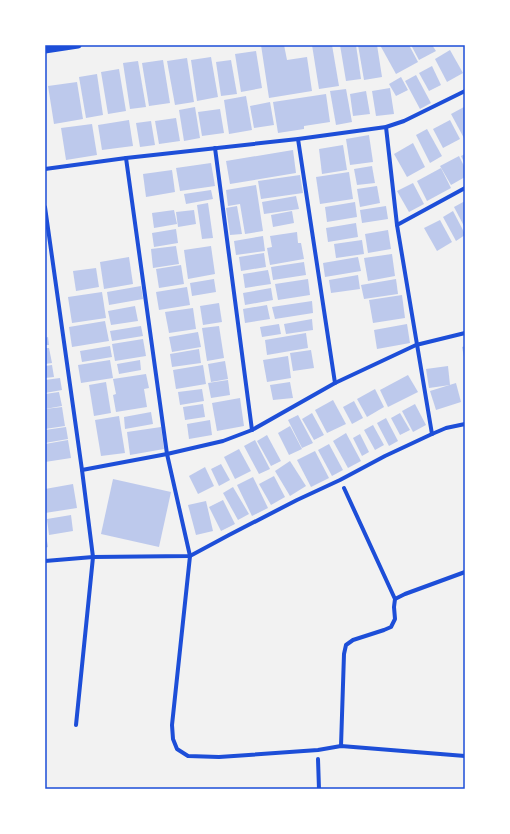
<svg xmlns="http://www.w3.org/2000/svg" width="510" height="834" font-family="'Asap Condensed',sans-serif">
  <rect width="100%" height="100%" fill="#f2f2f2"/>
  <g fill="#bdc9ec">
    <polygon points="261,45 284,45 287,60 307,57 312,91 269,98"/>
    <polygon points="312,45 332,45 339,86 319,89"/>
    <polygon points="340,45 356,45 361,79 346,81"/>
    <polygon points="358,45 377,45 382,77 364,80"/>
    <polygon points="380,45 409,45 418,62 396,74"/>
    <polygon points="411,45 432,45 436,51 419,60"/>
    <polygon points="450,50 463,73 447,82 435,59"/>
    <polygon points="256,51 262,88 241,92 235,54"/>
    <polygon points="211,57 218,97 197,101 191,60"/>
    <polygon points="187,58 194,102 175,105 167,61"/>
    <polygon points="163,60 170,103 149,106 142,63"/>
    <polygon points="231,60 237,94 221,96 216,62"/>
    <polygon points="138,61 146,107 130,109 123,63"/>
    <polygon points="432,66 441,85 429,91 419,73"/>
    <polygon points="119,69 126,111 108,114 101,72"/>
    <polygon points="97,74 103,115 86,118 79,77"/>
    <polygon points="416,75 431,103 420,109 405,81"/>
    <polygon points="401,77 408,90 396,96 389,84"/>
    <polygon points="77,82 83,119 54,124 48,86"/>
    <polygon points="390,88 394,114 376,116 372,91"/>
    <polygon points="346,89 352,122 336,125 330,91"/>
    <polygon points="366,91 370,114 353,116 350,94"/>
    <polygon points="326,94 330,122 304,126 304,129 278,133 273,102"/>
    <polygon points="246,96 252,130 229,134 224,100"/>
    <polygon points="270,102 274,125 254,128 250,106"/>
    <polygon points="195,107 200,138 184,141 179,110"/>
    <polygon points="464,107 465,109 465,140 451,114"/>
    <polygon points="220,109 224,133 202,136 198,112"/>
    <polygon points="176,118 180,141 159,144 155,121"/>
    <polygon points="129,120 133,146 102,150 98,125"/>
    <polygon points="450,120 460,139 443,148 433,129"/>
    <polygon points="151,121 155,145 140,147 136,123"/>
    <polygon points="92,124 97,155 66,160 61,128"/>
    <polygon points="427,129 442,156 430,163 416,135"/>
    <polygon points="369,135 373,162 350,165 346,139"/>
    <polygon points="413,143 425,167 407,177 394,154"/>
    <polygon points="343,145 347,170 322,174 319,149"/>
    <polygon points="293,150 296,173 230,184 226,161"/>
    <polygon points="465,154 465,164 461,156"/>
    <polygon points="459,156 465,168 465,177 451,185 440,166"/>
    <polygon points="211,163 215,186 180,191 176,168"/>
    <polygon points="372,166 375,183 357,185 354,169"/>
    <polygon points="441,168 451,188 427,201 417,181"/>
    <polygon points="172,170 175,192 146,197 143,174"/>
    <polygon points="349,172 353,199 320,204 316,177"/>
    <polygon points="300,175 303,193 261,199 258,181"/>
    <polygon points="413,183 424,204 409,212 397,191"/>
    <polygon points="256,185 263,231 245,234 240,204 228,206 226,190"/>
    <polygon points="377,186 380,203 360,207 357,189"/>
    <polygon points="211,190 213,199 186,204 184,194"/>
    <polygon points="296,196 299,209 264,214 262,202"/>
    <polygon points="465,201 465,228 454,207"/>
    <polygon points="355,202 357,217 327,222 325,207"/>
    <polygon points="208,203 213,238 202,239 197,205"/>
    <polygon points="237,206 242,234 230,235 226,208"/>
    <polygon points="386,206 388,219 362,223 360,210"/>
    <polygon points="174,210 177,224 154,228 152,213"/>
    <polygon points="194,210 196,224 178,227 176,212"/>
    <polygon points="292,211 294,223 273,227 271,215"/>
    <polygon points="453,211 465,234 465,235 456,241 443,217"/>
    <polygon points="440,220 452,242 437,251 424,228"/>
    <polygon points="356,223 358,237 328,242 326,228"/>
    <polygon points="176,229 178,243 154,247 152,233"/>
    <polygon points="388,230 391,249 368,253 365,234"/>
    <polygon points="297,232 298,243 301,243 304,259 270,265 267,248 272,247 270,236"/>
    <polygon points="263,236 265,251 236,255 234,241"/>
    <polygon points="362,240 364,254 336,258 334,244"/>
    <polygon points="176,246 179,264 153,268 151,249"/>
    <polygon points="211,246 215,274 188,279 184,250"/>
    <polygon points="264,253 266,267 241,271 239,257"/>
    <polygon points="392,254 395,276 368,281 364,258"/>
    <polygon points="129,257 133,284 104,289 100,262"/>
    <polygon points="358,257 361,271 325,277 323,263"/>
    <polygon points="304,262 306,275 273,280 271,267"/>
    <polygon points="181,265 184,284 159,288 156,269"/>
    <polygon points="96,268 99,287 76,291 73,271"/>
    <polygon points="268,270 271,284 245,288 243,274"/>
    <polygon points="358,275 360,289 331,293 329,280"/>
    <polygon points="214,279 216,292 192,296 190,283"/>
    <polygon points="308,279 310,295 278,300 275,284"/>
    <polygon points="396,279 398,294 364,299 361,285"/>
    <polygon points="141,286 143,299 109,305 107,292"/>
    <polygon points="187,287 190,305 159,310 156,292"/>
    <polygon points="271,288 273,300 245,305 243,293"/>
    <polygon points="102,292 106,318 72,323 68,297"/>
    <polygon points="402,295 405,318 373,323 369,300"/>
    <polygon points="312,301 313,313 275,319 272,307"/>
    <polygon points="219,303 222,322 203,325 200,306"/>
    <polygon points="267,305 270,319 245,323 243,309"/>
    <polygon points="135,306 138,321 111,325 108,311"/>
    <polygon points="193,308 196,329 169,333 165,312"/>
    <polygon points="312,319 313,330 286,334 284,324"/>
    <polygon points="105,321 109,341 72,347 69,327"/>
    <polygon points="279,324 281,334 262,337 260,327"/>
    <polygon points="407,324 410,343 377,349 374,330"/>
    <polygon points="141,326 143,336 112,341 110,331"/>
    <polygon points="219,326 224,358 207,361 202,328"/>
    <polygon points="198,332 201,347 172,352 169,337"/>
    <polygon points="306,333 308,348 267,355 265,340"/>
    <polygon points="48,337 49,345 45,345 45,338"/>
    <polygon points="143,339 146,356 115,361 112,344"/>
    <polygon points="110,346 112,357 82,362 80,351"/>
    <polygon points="465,346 465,357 464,357 462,347"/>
    <polygon points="45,348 49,348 52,363 45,364"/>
    <polygon points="199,349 201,363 172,367 170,354"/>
    <polygon points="311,350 314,368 293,371 290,353"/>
    <polygon points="288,356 291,378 267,382 263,360"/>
    <polygon points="110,360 113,378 81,383 78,365"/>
    <polygon points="140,360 141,370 119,374 117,364"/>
    <polygon points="225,361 228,379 211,382 208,364"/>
    <polygon points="52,365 54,377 45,378 45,366"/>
    <polygon points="203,365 206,384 176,389 173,370"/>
    <polygon points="448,366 450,385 429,388 426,369"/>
    <polygon points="146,374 149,388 144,389 147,407 116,412 113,395 116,394 113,379"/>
    <polygon points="408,375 418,392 388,407 380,390"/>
    <polygon points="60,378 62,390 45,393 45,380"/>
    <polygon points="228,380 230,395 211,398 208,383"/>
    <polygon points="106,382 111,413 94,416 89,385"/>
    <polygon points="290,382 293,398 273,400 270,385"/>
    <polygon points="456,383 461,402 436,410 430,391"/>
    <polygon points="202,389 204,401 180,405 178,392"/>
    <polygon points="375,389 384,407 367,417 357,399"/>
    <polygon points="59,392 62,406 45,409 45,394"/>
    <polygon points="240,398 244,426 217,431 212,403"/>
    <polygon points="333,400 346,424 327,433 315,410"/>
    <polygon points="354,401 363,418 352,424 343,407"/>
    <polygon points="203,404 205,417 185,420 183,407"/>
    <polygon points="415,404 426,425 413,432 402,411"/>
    <polygon points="62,407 65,426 45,429 45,409"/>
    <polygon points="151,412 153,424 125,429 124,417"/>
    <polygon points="312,413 324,435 314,440 302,419"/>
    <polygon points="400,413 410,430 400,435 391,418"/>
    <polygon points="298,415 313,443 302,448 288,420"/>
    <polygon points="119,416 125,453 101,456 95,420"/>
    <polygon points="386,418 398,441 389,446 377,423"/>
    <polygon points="210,420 212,435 189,439 187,424"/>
    <polygon points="373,425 384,445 375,450 364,430"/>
    <polygon points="290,426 302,449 289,455 278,433"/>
    <polygon points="66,427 68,439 45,443 45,430"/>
    <polygon points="161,427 164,449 130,455 127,432"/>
    <polygon points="346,433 361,461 348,468 333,441"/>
    <polygon points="360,434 369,452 362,456 353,438"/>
    <polygon points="267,435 281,461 271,466 257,441"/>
    <polygon points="68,440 71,458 45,462 45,444"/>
    <polygon points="255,440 270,469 259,474 244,446"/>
    <polygon points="329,444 343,470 332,476 318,450"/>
    <polygon points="239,449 251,471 235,479 224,457"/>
    <polygon points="315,451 329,478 311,487 297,460"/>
    <polygon points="290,461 306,486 290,496 275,471"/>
    <polygon points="221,464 230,480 219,486 211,469"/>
    <polygon points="205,467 214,486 198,494 189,476"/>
    <polygon points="274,476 285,497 271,505 259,484"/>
    <polygon points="253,477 268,508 252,516 237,485"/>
    <polygon points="113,479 171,492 159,547 101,534"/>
    <polygon points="73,484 77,508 45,513 45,489"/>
    <polygon points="233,487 249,514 238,520 223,493"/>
    <polygon points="223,500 235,524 221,531 209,507"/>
    <polygon points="206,501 213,531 196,535 188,505"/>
    <polygon points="71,515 73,531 49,535 47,519"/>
    <polygon points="45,535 46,535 48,547 45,548"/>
  </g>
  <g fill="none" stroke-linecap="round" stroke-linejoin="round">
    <g stroke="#1d4ed8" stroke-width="4">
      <polyline points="386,127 397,225 432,434"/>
      <polyline points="298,139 335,383"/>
      <polyline points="215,148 252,430"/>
      <polyline points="126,158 167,454 190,556 172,725 173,739 177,749 188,756 219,757 318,750 341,746 465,756"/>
      <polyline points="45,169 126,158 298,139 386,127 404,121 465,91"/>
      <polyline points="45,207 82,470 93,557 76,725"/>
      <polyline points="397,225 465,188"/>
      <polyline points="82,470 167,454 223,441 252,430 335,383 416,345 465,333"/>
      <polyline points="344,488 395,599"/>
      <polyline points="45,561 93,557 190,556 229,535 297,500 340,480 385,456 432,434 446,428 465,424"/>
      <polyline points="341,746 344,654 346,645 353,640 384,630 391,627 395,619 394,607 395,599 405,594 465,572"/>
      <polyline points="318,759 319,789"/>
    </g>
    <polyline stroke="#1d4ed8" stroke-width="7" points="45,50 78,45"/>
  </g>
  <rect width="510" height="834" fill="none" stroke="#ffffff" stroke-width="92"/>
  <rect x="46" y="46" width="418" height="742" fill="none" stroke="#1d4ed8" stroke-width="1.5"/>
</svg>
